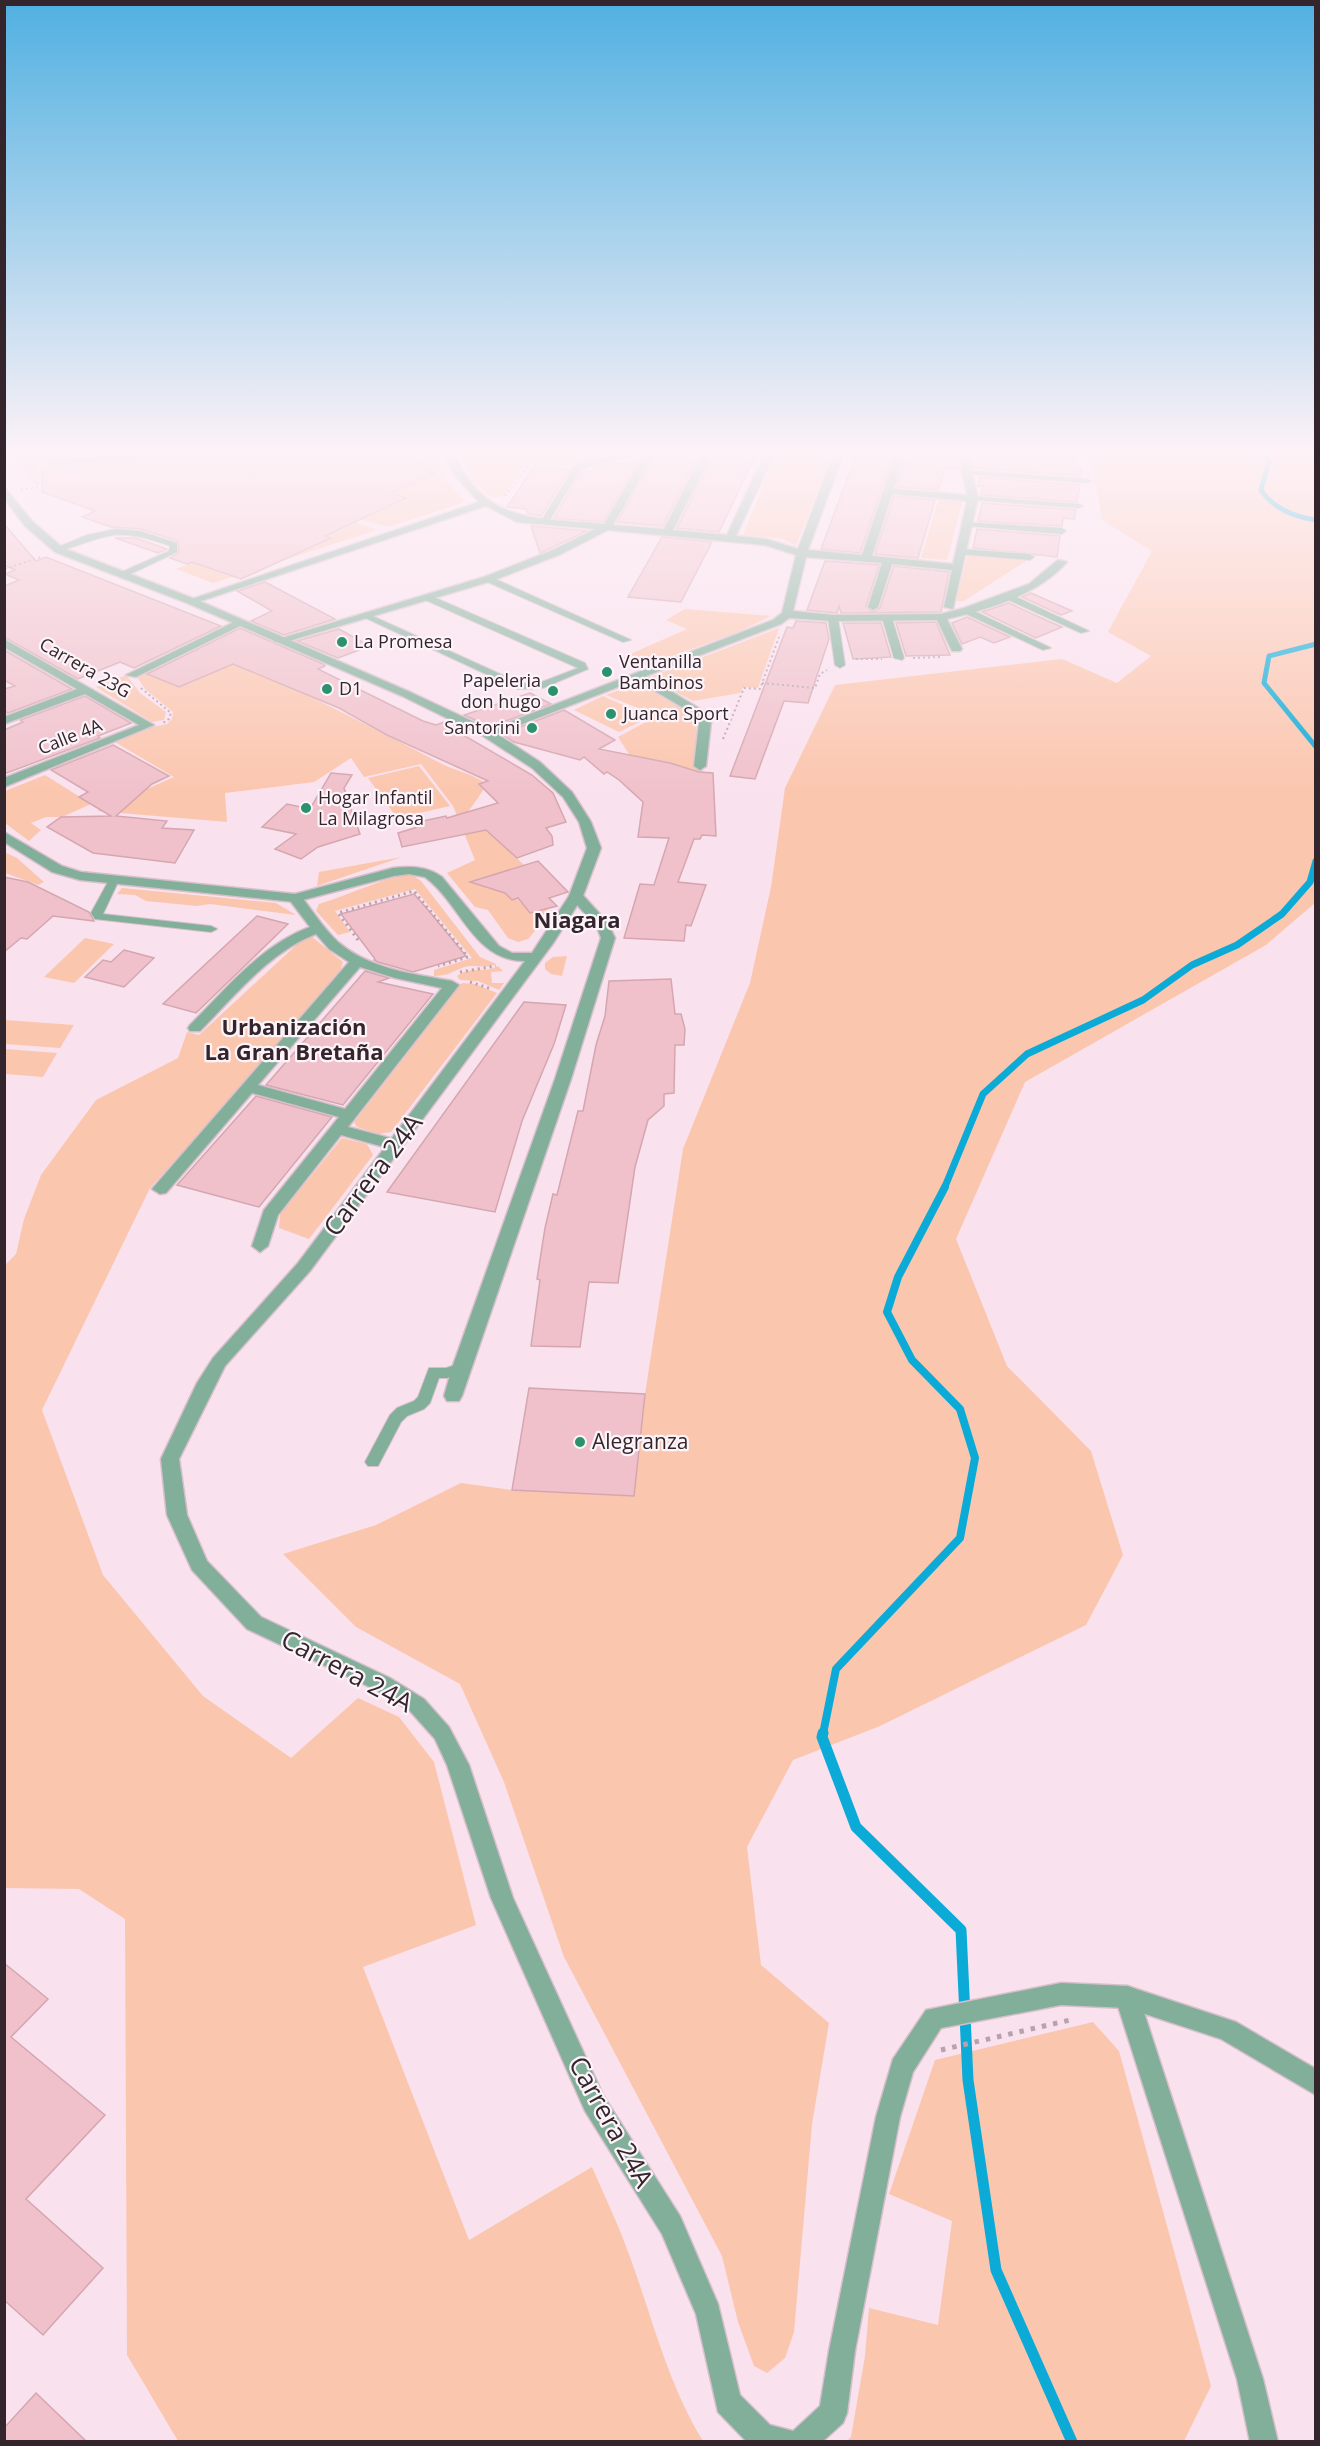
<svg xmlns="http://www.w3.org/2000/svg" width="1320" height="2446" font-family="'Open Sans',sans-serif">
  <rect width="100%" height="100%" fill="#fae1ee"/>
  <g fill="#fbc6ae">
    <polygon points="5,450 51,450 50,462 37,468 36,486 23,464"/>
    <polygon points="459,450 635,450 573,465 526,462 505,494 493,498 473,482"/>
    <polygon points="778,450 834,450 796,546 784,539 743,535"/>
    <polygon points="1089,450 1315,450 1315,903 1266,945 1025,1082 956,1239 1007,1366 1091,1451 1123,1555 1086,1625 880,1726 793,1760 747,1847 761,1965 829,2023 812,2124 794,2332 785,2358 767,2373 754,2366 738,2322 722,2256 564,1957 504,1782 460,1684 356,1627 283,1554 376,1525 461,1483 512,1490 634,1496 645,1394 683,1149 750,983 771,887 785,788 835,685 1062,659 1117,683 1151,656 1108,632 1152,551 1102,520"/>
    <polygon points="433,454 447,482 465,502 388,527 355,518 369,511 376,513 408,498 393,493 436,473 382,455"/>
    <polygon points="939,498 963,500 947,560 921,558"/>
    <path d="M300,521L334,533L356,523L377,530L213,583L176,569L198,560L218,567L213,570L228,576C246,568 275,549 294,556L332,538L293,524Z"/>
    <polygon points="968,554 1029,559 964,601 956,601"/>
    <polygon points="685,609 771,616 738,632 639,668 619,659 687,629 666,620"/>
    <polygon points="779,628 758,688 743,687 740,693 693,701 648,678"/>
    <path d="M236,661C304,693 371,726 438,762C453,770 470,773 484,782V789L468,812L524,865L489,888L505,893L512,900L517,899L530,912L547,908V917L528,939L518,942L508,938L488,910L475,907L447,873L475,860L453,806L421,764L364,777L351,758L314,782L225,793L227,822L97,811L174,777L115,742L152,727L167,724L172,719L173,712L145,689L137,677L158,667L179,687Z"/>
    <polygon points="126,675 140,693 166,712 164,720 152,722 96,687"/>
    <path d="M638,683C655,691 693,703 696,723C698,733 695,755 695,767L713,776L670,763L631,757L618,737L646,722L648,718L619,732L574,710L603,696L649,717L650,713L606,695Z"/>
    <polygon points="419,766 450,806 397,818 368,778"/>
    <polygon points="45,775 91,804 62,817 46,817 31,823 41,830 29,841 5,823 5,791"/>
    <polygon points="4,852 17,858 44,882 38,885 5,873"/>
    <polygon points="402,857 317,886 319,872"/>
    <path d="M411,874L421,881L480,957L496,964C485,970 473,963 462,968C448,973 452,975 434,976V970L472,958L415,889L335,911L350,932L338,935L316,911L319,904C350,895 381,878 411,874Z"/>
    <polygon points="122,888 276,903 296,915 210,904 197,906 146,901 135,895 117,894"/>
    <path d="M311,936L343,962L339,976L243,1087L150,1188L42,1410L103,1575L203,1696L291,1758L358,1698L399,1717L434,1762L476,1925L363,1967L469,2240L592,2167C605,2197 619,2226 630,2257C653,2320 668,2384 703,2441H178L127,2355L125,1919L79,1889L5,1888V1265L16,1254L24,1219L41,1175L96,1100L178,1058L187,1032L199,1035L305,937Z"/>
    <polygon points="85,938 114,944 74,983 44,977"/>
    <polygon points="567,956 562,976 551,974 545,969 545,963 553,957"/>
    <path d="M498,966L503,971L491,972L492,983H504L499,990L478,981L460,980L457,976C472,965 484,974 498,966Z"/>
    <polygon points="462,983 475,984 497,993 391,1132 379,1134 357,1127 354,1122"/>
    <polygon points="4,1020 5,1020 74,1025 60,1048 5,1044"/>
    <polygon points="4,1049 5,1049 57,1053 43,1077 5,1074"/>
    <polygon points="342,1138 367,1144 373,1155 309,1239 279,1228 280,1214"/>
    <polygon points="1093,2022 1119,2051 1211,2386 1184,2441 847,2441 851,2437 865,2356 869,2308 938,2325 952,2221 889,2194 935,2060"/>
  </g>
  <g fill="none" stroke-linecap="round" stroke-linejoin="round">
    <g stroke="#0cabd7" stroke-width="5">
      <path d="M1263,450L1269,461L1261,490C1274,509 1294,517 1316,520"/>
      <polyline points="1316,644 1269,656 1264,683 1316,747"/>
    </g>
    <polyline stroke="#0cabd7" stroke-width="7" points="944,1189 983,1094 1027,1054 1143,1000 1192,965 1237,945 1282,914 1310,882 1316,861"/>
    <polyline stroke="#0cabd7" stroke-width="8" points="823,1734 836,1669 960,1538 975,1458 960,1409 912,1360 887,1312 898,1277 945,1187"/>
    <polyline stroke="#0cabd7" stroke-width="11" points="823,1733 822,1737 856,1827 961,1930 968,2080 996,2270 1072,2442"/>
  </g>
  <g fill="#f0c1cb" stroke="#d4a7b0" stroke-width="1.5">
    <polygon points="68,450 147,450 68,456"/>
    <polygon points="270,450 438,450 416,467 434,473 391,493 406,498 325,536 331,538 241,579 192,562 187,564 170,558 179,552 178,541 141,529 111,527 82,517 95,511 42,492 42,468"/>
    <polygon points="659,450 701,450 663,526 617,522"/>
    <polygon points="716,450 758,450 719,532 677,528"/>
    <polygon points="858,450 895,450 860,553 821,549"/>
    <polygon points="909,450 955,450 959,469 945,468 938,490 897,487"/>
    <polygon points="969,450 999,450 1005,454 1077,460 1076,468 1082,468 1081,476 974,468"/>
    <polygon points="641,456 603,522 554,518 582,471 592,471 594,468 614,463 630,464 630,459"/>
    <polygon points="534,467 569,470 541,516 527,513 526,509 507,507"/>
    <polygon points="980,477 1080,485 1077,502 981,495 983,486 978,486"/>
    <polygon points="894,496 935,500 918,558 875,554"/>
    <polygon points="982,503 1076,510 1074,519 1063,518 1062,526 978,521"/>
    <polygon points="4,524 36,561 46,557 221,626 134,668 120,662 78,679 4,637 4,586 19,580 5,574 15,570 4,565"/>
    <polygon points="531,526 587,531 540,553"/>
    <polygon points="977,529 1060,536 1057,557 973,548"/>
    <polygon points="662,537 712,542 681,602 628,597"/>
    <polygon points="115,538 136,538 167,549 158,553"/>
    <polygon points="825,561 879,565 866,606 872,612 880,608 894,566 949,572 941,612 841,613 839,606 837,613 807,610"/>
    <polygon points="265,582 335,619 284,635 251,621 272,611 237,591"/>
    <polygon points="1031,593 1072,611 1061,615 1022,597"/>
    <polygon points="1009,603 1048,621 1062,627 1036,638 982,612"/>
    <polygon points="967,617 1010,637 994,643 980,637 962,644 952,623"/>
    <polygon points="796,621 826,623 829,639 808,703 784,701 755,779 730,776 787,627 793,628"/>
    <polygon points="936,622 950,655 906,656 896,623"/>
    <polygon points="843,623 881,623 891,657 853,659"/>
    <polygon points="240,628 323,664 325,666 318,669 423,721 436,725 447,721 464,729 446,725 532,775 553,793 566,822 546,828 552,836 553,845 517,858 486,830 402,847 398,833 421,826 418,822 446,816 447,818 498,803 479,784 488,781 387,735 339,708 233,664 179,687 147,674"/>
    <polygon points="339,629 370,646 338,658 297,641"/>
    <polygon points="4,650 72,689 8,713 4,711 4,689 15,686 4,680"/>
    <polygon points="530,693 551,704 490,727 464,715"/>
    <polygon points="85,696 131,723 98,736 100,738 4,774 4,730 23,722 20,720"/>
    <polygon points="564,710 615,740 599,749 670,763 699,772 713,773 716,836 702,835 700,839 694,839 678,882 706,885 691,926 686,925 684,941 624,938 640,884 654,885 669,838 638,837 643,802 619,780 607,772 604,774 584,757 580,760 514,742 502,734"/>
    <polygon points="113,745 169,776 152,784 116,816 167,821 162,828 194,830 175,863 93,853 47,827 61,817 111,816 79,797 88,792 51,770"/>
    <polygon points="331,773 352,775 344,788 360,834 318,847 301,859 275,849 296,834 262,827 287,804 310,809"/>
    <polygon points="538,861 568,892 549,898 557,906 530,913 518,898 512,900 505,893 470,882"/>
    <polygon points="4,877 28,882 89,912 94,921 53,916 27,939 21,938 4,952"/>
    <polygon points="414,894 429,911 466,956 413,972 378,962 374,960 375,959 341,914"/>
    <polygon points="257,916 288,924 196,1013 163,1004"/>
    <polygon points="124,950 154,958 124,987 85,977 103,960 111,962"/>
    <polygon points="365,971 389,978 378,982 433,994 343,1105 266,1085"/>
    <polygon points="671,979 675,1014 681,1014 685,1029 684,1045 675,1045 674,1093 664,1094 664,1106 648,1120 635,1167 618,1283 589,1282 580,1347 531,1346 540,1280 537,1279 545,1228 553,1194 557,1195 578,1111 583,1111 596,1045 605,1016 609,981"/>
    <polygon points="524,1002 566,1005 554,1044 522,1121 495,1212 387,1192"/>
    <polygon points="256,1096 332,1117 259,1207 177,1185"/>
    <polygon points="529,1388 645,1394 634,1496 512,1490"/>
    <polygon points="4,1963 48,1999 11,2037 105,2115 26,2199 103,2268 43,2335 4,2300"/>
    <polygon points="36,2393 87,2442 4,2442 4,2428"/>
  </g>
  <g fill="none" stroke-linecap="round" stroke-linejoin="round">
    <g stroke="#d6bfcb" stroke-width="2">
      <g id="service">
        <polygon points="641,450 655,450 581,469 548,523 542,523 541,521 575,465"/>
        <polygon points="1001,450 1077,454 1081,456 1077,458 1005,452"/>
        <polygon points="965,470 1087,479 1091,481 1087,483 968,474 964,472"/>
        <polygon points="970,496 1079,504 1083,506 1079,508 973,500 969,498"/>
        <polygon points="963,522 1062,528 1066,531 1062,534 966,526 963,526"/>
        <path d="M115,529L140,531L177,543V552L122,578L119,577V573L169,551L170,546C114,526 110,536 57,552L53,549L87,535Z"/>
        <polygon points="961,549 1030,554 1034,557 1030,560 958,554 957,552"/>
        <polygon points="485,577 491,577 631,640 623,642 485,581"/>
        <polygon points="1004,594 1010,594 1089,631 1081,633 1004,598"/>
        <polygon points="423,595 429,595 585,663 588,669 543,688 518,689 359,615 366,613 520,683 539,683 578,668 423,599"/>
        <polygon points="964,609 970,609 1051,648 1043,650 964,613"/>
        <polygon points="833,615 838,618 845,665 840,668 835,665 828,618"/>
        <polygon points="887,615 892,618 904,658 902,660 894,658 882,618"/>
        <polygon points="114,877 119,880 103,914 211,926 217,929 211,932 95,919 91,913 109,880"/>
        <polygon points="461,1363 466,1364 468,1368 466,1372 447,1378 439,1378 430,1403 424,1409 407,1416 401,1422 378,1466 368,1466 365,1462 390,1415 397,1408 414,1401 418,1397 429,1368 446,1368"/>
      </g>
    </g>
    <g stroke="#d6bfcb" stroke-width="3">
      <g id="minor">
        <polygon points="49,450 59,450 57,459 178,450 224,450 219,453 52,465 47,462"/>
        <path d="M443,450H453C482,524 536,518 604,524L647,450H657L613,525L664,529L704,450H714L673,530L727,535L766,450H776L736,536L766,539L798,549L835,450H845L808,550L862,555L897,450H907L894,489L967,495L957,450H967L978,498L953,609L944,607L952,570L892,564L878,607L873,610L868,607L882,563L806,557L793,611L833,615L941,614L964,608L1029,584L1058,560L1067,562C1038,595 989,609 947,619L962,649L960,651H952L937,620L833,621L789,618L781,624L646,676L705,712L711,722L706,766L700,770L694,766L699,722L694,714L636,680L491,736L481,733L773,620L782,613L796,555L765,545L608,530L561,554L492,581L282,643L272,641L484,577L553,550L595,529L517,522L486,506L195,603L186,601L479,502L456,477ZM892,494L967,501L953,564L872,556Z"/>
        <polygon points="238,620 244,623 242,625 136,677 126,675"/>
        <polygon points="4,639 154,725 4,787 4,778 139,725 85,694 4,724 4,717 77,689 4,647"/>
        <polygon points="576,892 581,893 608,923 615,938 571,1079 462,1396 459,1401 447,1401 444,1396 452,1368 555,1079 601,938 597,927 569,896"/>
        <path d="M295,894L300,895C313,911 323,928 338,942C369,969 413,974 452,981L459,985L348,1127L401,1141L403,1145L401,1149L395,1150L341,1135L278,1215L268,1246L260,1252L252,1246L264,1210L339,1117L252,1093L166,1193L160,1194L152,1189L349,962L329,949L316,934C269,952 235,996 200,1031H190L188,1028L190,1025C226,989 261,945 310,927L288,898ZM360,967L395,978L442,988L345,1109L258,1085Z"/>
        <polygon points="1127,1986 1135,1989 1139,1997 1263,2379 1278,2442 1250,2442 1237,2379 1115,1997 1119,1989"/>
      </g>
    </g>
    <g stroke="#d6bfcb" stroke-width="3">
      <path id="tertiary" d="M4,487L33,522L63,548L195,599L410,692L491,730L540,762L572,792L591,822L601,848L583,896L554,942L310,1271L225,1366L179,1459L187,1515L207,1561L261,1617L390,1678L424,1699L449,1727L469,1765L513,1898L603,2095L680,2216L718,2304L740,2395L770,2425L793,2431L820,2406L829,2351L876,2117L893,2059L926,2010L1061,1983L1127,1986L1236,2022L1316,2069V2095L1221,2039L1127,2008L1061,2005L941,2028L913,2072L900,2117L855,2351L847,2413L843,2423L822,2442H747L718,2412L696,2314L662,2234L585,2111L491,1898L447,1765L435,1739L410,1711L376,1690L247,1629L192,1570L167,1515L161,1459L197,1383L213,1358L298,1263L525,961C473,961 462,905 425,877L409,874L394,876L295,902L80,880L52,872L4,842V832L62,866L81,872L295,894L393,868C410,866 427,866 442,877L499,946L512,953H532L569,896L587,848L579,822L563,797L532,768L483,736L402,696L187,603L55,552L25,526L4,498Z"/>
    </g>
    <g stroke="#b7a2ad" stroke-width="2" stroke-dasharray="2 3" stroke-linecap="butt">
      <polyline points="28,450 39,453"/>
      <polyline points="4,454 10,450"/>
      <polyline points="21,490 38,487 39,470"/>
      <polyline points="505,496 529,464 562,466"/>
      <polyline points="5,569 41,557"/>
      <polyline points="913,658 942,657"/>
      <polyline points="856,659 882,659"/>
      <polyline points="762,683 815,688 820,674 827,670"/>
      <polyline points="141,688 171,713 169,719 163,723"/>
      <polyline points="723,739 744,688 760,689 779,637"/>
    </g>
    <g stroke="#b7a2ad" stroke-width="3" stroke-dasharray="2 4" stroke-linecap="butt">
      <polyline points="358,940 338,913 414,891 468,957 438,966"/>
      <polyline points="460,972 496,966"/>
      <polyline points="470,982 492,989"/>
    </g>
    <polyline stroke="#b7a2ad" stroke-width="5" stroke-dasharray="4.5 7" stroke-linecap="butt" points="941,2050 1070,2020 1072,2017"/>
    <use href="#service" fill="#81af9a" fill-rule="evenodd"/>
    <use href="#minor" fill="#81af9a" fill-rule="evenodd"/>
    <use href="#tertiary" fill="#81af9a" fill-rule="evenodd"/>
  </g>
  <linearGradient id="sky" x2="0" y2="1"><stop stop-color="#50b0e1"/><stop offset="0.57" stop-color="#fdf2f7"/><stop offset="1" stop-color="#fdf2f7" stop-opacity="0"/></linearGradient>
  <rect width="1320" height="793" fill="url(#sky)"/>
  <g fill="#2c916d" stroke="#fcf4f8" stroke-width="2">
    <circle cx="342" cy="642" r="6"/>
    <circle cx="607" cy="672" r="6"/>
    <circle cx="327" cy="689" r="6"/>
    <circle cx="553" cy="691" r="6"/>
    <circle cx="611" cy="714" r="6"/>
    <circle cx="532" cy="728" r="6"/>
    <circle cx="306" cy="808" r="6"/>
    <circle cx="580" cy="1442" r="6"/>
  </g>
  <g text-anchor="middle" stroke-width="4.5" stroke-linejoin="round" paint-order="stroke">
    <g font-size="18" fill="#34252d" stroke="#fcf4f8" text-anchor="start">
      <text x="354" y="648">La Promesa</text>
      <text x="619" y="668">Ventanilla<tspan x="619" dy="21">Bambinos</tspan></text>
      <text x="541" y="687" text-anchor="end">Papeleria<tspan x="541" dy="21">don hugo</tspan></text>
      <text x="339" y="695">D1</text>
      <text x="623" y="720">Juanca Sport</text>
      <text x="520" y="734" text-anchor="end">Santorini</text>
      <text x="318" y="804">Hogar Infantil<tspan x="318" dy="21">La Milagrosa</tspan></text>
    </g>
    <g font-size="18" fill="#34252d" stroke="#fcf4f8">
      <text transform="translate(85 668) rotate(30)" y="6">Carrera 23G</text>
      <text transform="translate(70 737) rotate(-22)" y="6">Calle 4A</text>
    </g>
    <g font-size="21" fill="#34252d" stroke="#fcf4f8" text-anchor="start">
      <text x="592" y="1449">Alegranza</text>
    </g>
    <g font-size="22" font-weight="bold" fill="#34252d" stroke="#fcf4f8">
      <text x="577" y="928">Niagara</text>
      <text x="294" y="1035">Urbanización<tspan x="294" dy="25">La Gran Bretaña</tspan></text>
    </g>
    <g font-size="26" fill="#34252d" stroke="#fcf4f8">
      <text transform="translate(373 1175) rotate(-53)" y="9">Carrera 24A</text>
      <text transform="translate(347 1671) rotate(28)" y="9">Carrera 24A</text>
      <text transform="translate(611 2122) rotate(61)" y="9">Carrera 24A</text>
    </g>
  </g>
  <rect width="1320" height="2446" fill="none" stroke="#34252d" stroke-width="12"/>
</svg>
